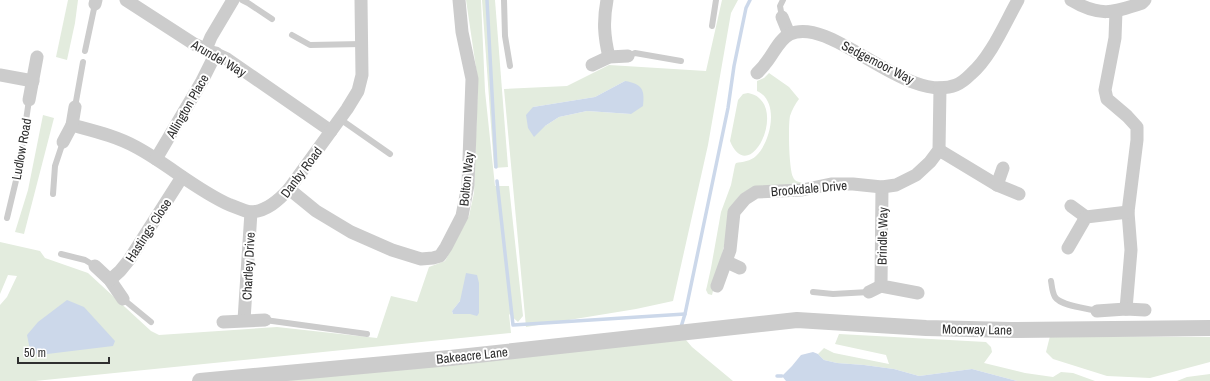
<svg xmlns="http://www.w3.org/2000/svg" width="1210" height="381" font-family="'Archivo Narrow',sans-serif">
  <rect width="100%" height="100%" fill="#fff"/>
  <g fill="#e3ecde" fill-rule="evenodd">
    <polygon points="68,0 78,0 75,23 67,60 56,57"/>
    <path d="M466,0H481L485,91L495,186H509L523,316L518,322L509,314L511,333L35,381H0V305L7,297L17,276L8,275L0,294V242L40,251L45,258L88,273L151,331L159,335L277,327L377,338L391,296L417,302L429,267L445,261L469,216L474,193L478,81ZM460,301L478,303L479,313L453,314L452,311Z"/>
    <polygon points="482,0 495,0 508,167 494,168"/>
    <path d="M722,0H738L731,13L708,145L673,301L636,309L526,327L504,89L567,86L609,65L706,71ZM625,81L631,114L587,111L559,117L545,126L533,107L595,97Z"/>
    <path d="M769,73L789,87L799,99C795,104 792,110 790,116C788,127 789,167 793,177C794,181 799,182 803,183V185L746,191L740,195L733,204L726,238L712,295L708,294L706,290L707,286L711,268L721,212L731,185L735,165L736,163C742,162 751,161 756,156C771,142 780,101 757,91V81L764,78Z"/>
    <path d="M748,93C752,94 756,95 759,98C783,118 748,185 730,141L738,100L743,94Z"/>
    <polygon points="43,115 54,118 24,234 15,232 28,190"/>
    <polygon points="839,334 986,342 991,347 992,352 984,363 1025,373 1053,377 1061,372 1073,373 1095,381 1017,381 972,369 919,376 894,369 864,365 837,363 824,360 818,354 824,348 834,353 889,364 886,355 835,344"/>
    <polygon points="1050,336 1210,337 1210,362 1150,378 1107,376 1053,359 1046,352"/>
    <polygon points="686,340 692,347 733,381 208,381"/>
    <polygon points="1210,374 1210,381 1177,381 1187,377"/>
  </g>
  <g fill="#ccd8ea">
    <path d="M625,81C642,84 645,89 643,106L631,114L587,111L559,117L545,126L534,137L528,128L526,115L533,107L595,97Z"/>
    <polygon points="466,273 477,275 479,283 479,313 477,316 470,314 453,314 452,311 460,301"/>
    <polygon points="67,300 84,307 115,341 113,346 39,355 30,350 27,335 38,322"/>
    <polygon points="813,352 818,354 824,360 837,363 864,365 894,369 919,376 972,369 1017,381 786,381 782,376 792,366 801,355"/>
  </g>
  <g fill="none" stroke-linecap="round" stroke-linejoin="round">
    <g stroke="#ccd8ea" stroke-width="3.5">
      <polyline points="487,0 496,167"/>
      <polyline points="497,181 513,325 685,314"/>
      <polyline points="681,327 685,314 699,247 728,108 734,66 746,8 750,0"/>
      <polyline points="777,376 782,376"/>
    </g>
    <g stroke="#ccc" stroke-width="6">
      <polyline points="242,0 248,3 272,19"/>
      <polyline points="504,0 505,36 510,66"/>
      <polyline points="782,17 780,6 783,0"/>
      <polyline points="712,26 716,0"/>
      <polyline points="292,35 310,45 362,44"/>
      <polyline points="85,51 95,4"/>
      <polyline points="628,56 635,53 681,61"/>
      <polyline points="75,107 83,62"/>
      <polyline points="340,119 390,154"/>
      <polyline points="53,194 55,166 63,142"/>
      <polyline points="7,218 19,168 29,100"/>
      <polyline points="61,254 85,260 95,266"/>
      <path d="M1051,281C1052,286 1052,292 1055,297C1061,306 1086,308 1097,311"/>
      <polyline points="813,292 833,294 869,292"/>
      <polyline points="123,299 151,322"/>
      <polyline points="265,320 367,334"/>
    </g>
    <g stroke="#ccc" stroke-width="13">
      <polyline points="126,0 194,44 227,59 331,131"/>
      <path d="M607,0C603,21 604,36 609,57"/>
      <path d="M1071,0C1099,17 1113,13 1142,3L1145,0"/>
      <polyline points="95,4 96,0"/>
      <polyline points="1116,11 1115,38 1105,90 1107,99 1127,116 1137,127 1137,140 1128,212 1131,250 1126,309"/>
      <polyline points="782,17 789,34"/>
      <polyline points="206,49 211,37 233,0"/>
      <polyline points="592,65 609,57 628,56"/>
      <path d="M757,73C760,70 763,67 765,64C773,55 779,39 790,34C831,15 906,105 956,85C961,83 967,78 971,74C991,57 1005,23 1018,0"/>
      <polyline points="0,75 33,81"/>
      <polyline points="29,100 37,57"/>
      <path d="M72,125C94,131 116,136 136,147C168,164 196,190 230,205C236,207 244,211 250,212C266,212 279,200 289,189L347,109L358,91L362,75L361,0"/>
      <polyline points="63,142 72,125 75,107"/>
      <polyline points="939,150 997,185 1019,194"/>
      <polyline points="156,159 202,81 216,53"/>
      <polyline points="997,185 1003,168"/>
      <polyline points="882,187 881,286 918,293"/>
      <polyline points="289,189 316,211 351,232 392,250 421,259 433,258 440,256 446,247 462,216 468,185 472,79 462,32 459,0"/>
      <polyline points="1071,206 1086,217"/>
      <polyline points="1068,248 1086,217 1128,212"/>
      <polyline points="727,262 740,268"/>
      <polyline points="95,266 110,280 123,299"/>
      <polyline points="110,280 120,271 129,260 182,177"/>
      <polyline points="717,286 730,250 734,212 745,199 756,192 802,190 831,184 853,184 882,187 896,185 916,175 930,162 939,150 940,88"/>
      <polyline points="869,292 881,286"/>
      <polyline points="1097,311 1126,309 1145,310"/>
      <polyline points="244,320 251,212"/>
      <polyline points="223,322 265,320"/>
    </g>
    <polyline stroke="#ccc" stroke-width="16" points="200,381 450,358 797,320 926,328 1011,330 1210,328"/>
  </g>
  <g text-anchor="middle" stroke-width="4" stroke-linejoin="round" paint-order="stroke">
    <g font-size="13" fill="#2f2f2f" stroke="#fff">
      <text transform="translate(219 58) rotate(30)" y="5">Arundel Way</text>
      <text transform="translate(878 62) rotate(27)" y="5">Sedgemoor Way</text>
      <text transform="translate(187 106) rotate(-60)" y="5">Allington Place</text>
      <text transform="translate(21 149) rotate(-80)" y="5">Ludlow Road</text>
      <text transform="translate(301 172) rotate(-53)" y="5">Danby Road</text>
      <text transform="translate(466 179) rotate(-84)" y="5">Bolton Way</text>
      <text transform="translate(809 188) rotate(-5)" y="5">Brookdale Drive</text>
      <text transform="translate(148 230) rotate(-57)" y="5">Hastings Close</text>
      <text transform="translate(882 236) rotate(-89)" y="5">Brindle Way</text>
      <text transform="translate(248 266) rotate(-87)" y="5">Chartley Drive</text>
      <text transform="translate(977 329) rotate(1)" y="5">Moorway Lane</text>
      <text transform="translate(472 355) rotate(-6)" y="5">Bakeacre Lane</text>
    </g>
  </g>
  <path d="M18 357v6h91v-6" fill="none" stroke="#2f2f2f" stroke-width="2"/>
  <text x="24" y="357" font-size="12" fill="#2f2f2f" stroke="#ffffff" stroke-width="3" paint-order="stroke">50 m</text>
</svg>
